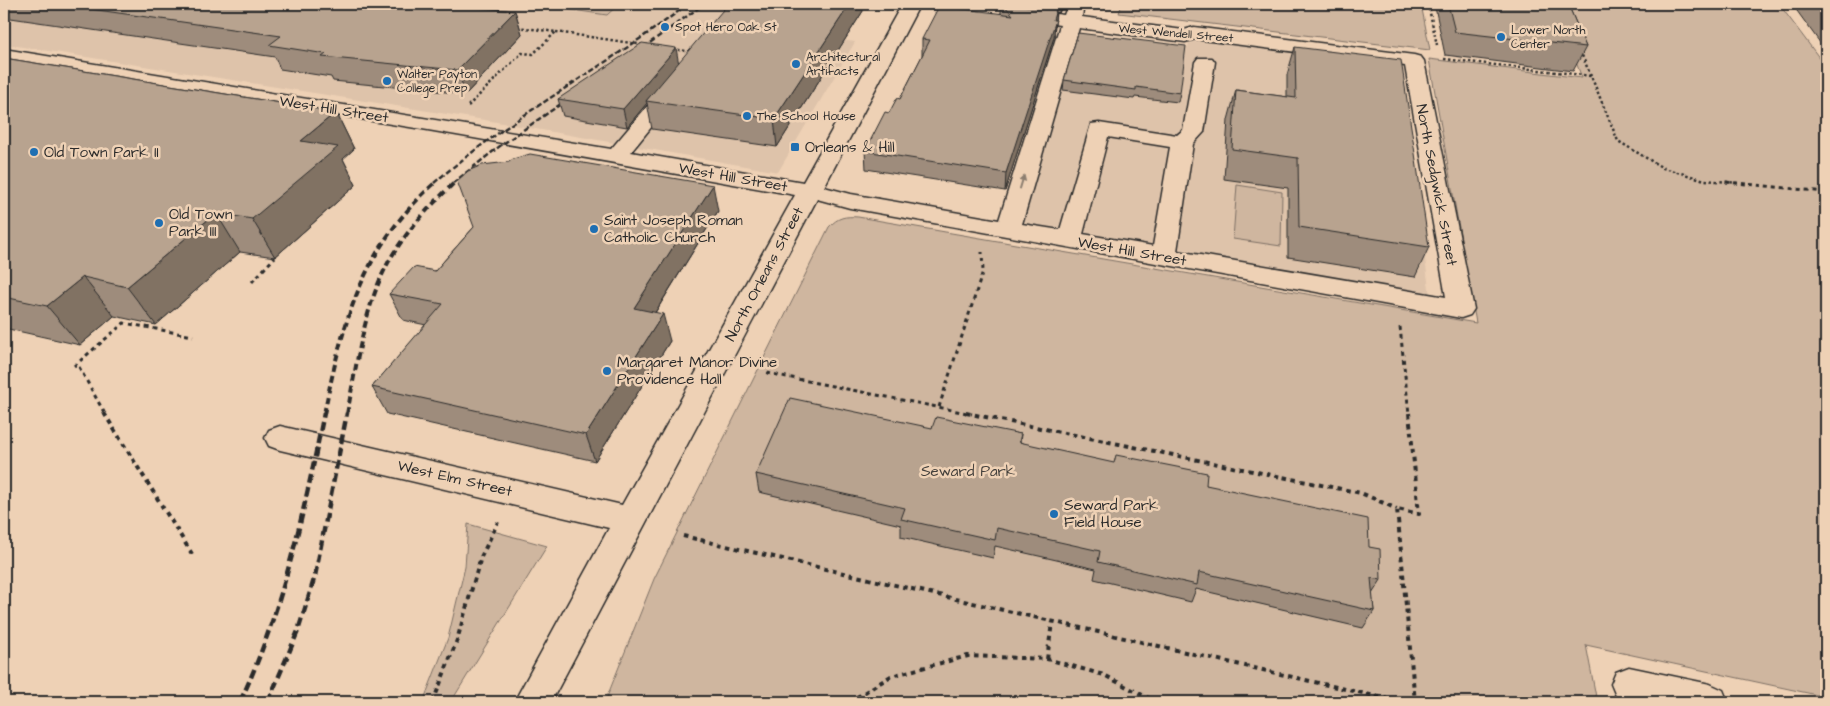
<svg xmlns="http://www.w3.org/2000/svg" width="1830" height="706" font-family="'Architects Daughter',sans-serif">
  <rect width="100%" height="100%" fill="#eed1b5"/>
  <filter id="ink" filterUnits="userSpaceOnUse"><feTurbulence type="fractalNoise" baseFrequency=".02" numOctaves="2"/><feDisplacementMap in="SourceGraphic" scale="10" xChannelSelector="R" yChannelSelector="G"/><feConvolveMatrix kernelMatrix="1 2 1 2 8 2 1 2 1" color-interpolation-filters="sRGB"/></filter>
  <g filter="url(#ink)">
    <g fill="#dec3aa">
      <polygon points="4,4 735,4 720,23 855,42 778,172 491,121 4,44"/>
      <polygon points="1068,32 1188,47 1190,38 1399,64 1430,296 1011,220"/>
    </g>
    <g fill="#cfb69f" stroke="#7d7065">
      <polygon points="531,4 619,4 607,15"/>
      <polygon points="1122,4 1421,4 1430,50 1119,13"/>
      <path d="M1554,4H1779L1826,67V697L1586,645L1597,702H605L654,579L829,227C838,217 845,216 858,217L1476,323L1429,59L1582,78Z"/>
      <polygon points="1237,185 1282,192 1281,246 1233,239"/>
      <polygon points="468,524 547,546 451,702 423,702 448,638 465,567"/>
    </g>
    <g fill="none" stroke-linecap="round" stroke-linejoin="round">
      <g stroke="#2b2b2b" stroke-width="3">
        <g id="minor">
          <path d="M902,4H920L824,187L851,194L999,220L1060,25L939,9L933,8L930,4H980L1064,15L1068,4H1084L1082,17L1184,30L1194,27L1414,55L1421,57L1424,61L1474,309L1470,315L1461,318L850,208L817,199L551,702H514L609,528L280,450L269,446L265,438L269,430L280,426L622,505L795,195L428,130L4,61V49L611,149L667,83L674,81L681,83L684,87L631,152L803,182ZM1079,28L1185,42L1195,39L1405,66L1446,297L1177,251L1193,144L1204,132L1215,62L1212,58H1198L1195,62L1183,130L1177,135L1099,123L1091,124L1060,230L1022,224ZM1108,137L1170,147L1153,246L1083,234Z"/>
          <polygon points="1629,667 1710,684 1723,690 1728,702 1629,701 1616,696 1611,684 1616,672"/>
        </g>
      </g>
      <g stroke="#2b2b2b" stroke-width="2.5" stroke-dasharray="2.5 2.5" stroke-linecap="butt">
        <polyline points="1428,4 1437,45"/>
        <polyline points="556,32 645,45"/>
        <polyline points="673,49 692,52"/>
        <polyline points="1580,51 1591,76"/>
        <polyline points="1444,59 1591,76 1618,141 1663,168 1705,180 1739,183"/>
        <polyline points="468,106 522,53 533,54 556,32 517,27"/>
      </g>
      <g stroke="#2b2b2b" stroke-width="3" stroke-dasharray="4 4" stroke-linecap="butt">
        <polyline points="1726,182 1826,192"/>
        <polyline points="252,282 275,257"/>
        <polyline points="1400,327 1409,414"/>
        <polyline points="74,366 124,323 193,336"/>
        <polyline points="79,367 105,414"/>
        <polyline points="767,373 972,414"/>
        <polyline points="939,407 983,271 982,252"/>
      </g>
      <g stroke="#2b2b2b" stroke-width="4" stroke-dasharray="4.5 4.5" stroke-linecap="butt">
        <polyline points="104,413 192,554"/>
        <polyline points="966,413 1361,493 1397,509"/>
        <polyline points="1409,413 1419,514 1397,509 1415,702"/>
        <polyline points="683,536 1401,702"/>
        <polyline points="1047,659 1052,623"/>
        <polyline points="433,702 457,640 481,557 498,522"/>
        <polyline points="849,702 891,676 968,656 1047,659 1104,675 1156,702"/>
      </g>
      <use href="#minor" fill="#eed1b5" fill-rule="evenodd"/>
      <g stroke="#2b2b2b" stroke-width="2.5" stroke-dasharray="5.5 2.5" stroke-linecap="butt">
        <polyline points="637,52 704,4"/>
        <path d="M434,183C513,115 606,67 688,4"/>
        <polyline points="453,183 500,146 571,97"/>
      </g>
      <g stroke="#2b2b2b" stroke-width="4" stroke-dasharray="7 4" stroke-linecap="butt">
        <path d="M324,414C343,322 362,247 436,182"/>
        <path d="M347,414C357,363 364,307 389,261C406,231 430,206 455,182"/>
      </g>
      <g stroke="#2b2b2b" stroke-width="4.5" stroke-dasharray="9 4.5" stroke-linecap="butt">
        <path d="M240,702C283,610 304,512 324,413"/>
        <polyline points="268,702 298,631 315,576 347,413"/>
      </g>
    </g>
    <g fill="#9e8c7b" stroke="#2b2b2b">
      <polygon points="4,4 442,4 515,11 522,34 466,94 333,81 331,77 280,69 275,57 4,17"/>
      <polygon points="993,4 1063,4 1059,13 1056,12 1054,37 1005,191 866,169 865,151 889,113 900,99 922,56 922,39 1001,13 1001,5"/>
      <polygon points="1436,4 1568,4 1586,47 1573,71 1445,55 1435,7"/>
      <polygon points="1792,4 1826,4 1826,51"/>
      <polygon points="863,11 777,147 652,129 647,103 627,127 563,116 558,99 678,63"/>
      <polygon points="1078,33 1180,93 1178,102 1135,97 1134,99 1063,90 1064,80"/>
      <polygon points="1295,47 1429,247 1415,277 1288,257 1288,188 1224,179 1228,120 1236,90 1287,97 1287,75"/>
      <polygon points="4,58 336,112 354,149 343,159 356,185 275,257 240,252 156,325 114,316 80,345 4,328"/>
      <polygon points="718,211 655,313 670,341 595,461 387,414 372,387 426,325 403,320 389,294 435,271 474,227"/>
      <polygon points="932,428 1021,434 1020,443 1206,485 1369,547 1381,580 1372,594 1374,611 1363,628 1196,589 1191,602 1094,579 1096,569 995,546 993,558 901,537 901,525 759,492 756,474"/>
    </g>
    <g fill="#817264" stroke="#2b2b2b">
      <polygon points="850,4 863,4 863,11 777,147 774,119"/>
      <polygon points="1060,4 1063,4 1059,13"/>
      <polygon points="1056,9 1054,37 1005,191 1006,173"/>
      <polygon points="515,11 522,34 466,94 457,70"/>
      <polygon points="676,48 679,65 646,101 647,103 627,127 623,109"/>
      <polygon points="336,112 354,149 343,159 356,185 275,257 252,219 301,141"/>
      <polygon points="713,185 718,211 641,335 634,308"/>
      <polygon points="216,213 240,252 156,325 127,287"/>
      <polygon points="83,277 114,316 80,345 47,306"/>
      <polygon points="663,314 670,341 595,461 586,435"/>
    </g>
    <g fill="#b8a38f" stroke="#2b2b2b">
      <polygon points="55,4 442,4 515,11 457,70 322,57 326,54 269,45 281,36"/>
      <polygon points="728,4 850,4 774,119 646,101"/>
      <polygon points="1003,4 1012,4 1056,9 1053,20 1056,20 1006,173 865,151 885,112 889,113 897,98 900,99 930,40 922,39 939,6 1013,15"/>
      <polygon points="1448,4 1568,4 1586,47 1455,32"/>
      <polygon points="1822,4 1826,4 1826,10"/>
      <polygon points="1078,33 1186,46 1180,93 1136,87 1136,90 1064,80"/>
      <polygon points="642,43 676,48 623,109 558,99"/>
      <polygon points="1295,47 1401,60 1429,247 1299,227 1298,158 1232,149 1236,90 1296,98"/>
      <polygon points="4,58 336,112 301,141 338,147 252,219 216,213 127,287 83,277 47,306 4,297"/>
      <polygon points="530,154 713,185 634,308 663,314 586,435 372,387 443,304 389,294 414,267 435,271 474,227 457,181 468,171 482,165 509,162 513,159"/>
      <polygon points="790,398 932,428 936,417 1021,434 1019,442 1114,463 1116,455 1207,473 1206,485 1368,519 1369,547 1380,549 1381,580 1371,578 1374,611 1199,572 1197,585 1098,562 1100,551 997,528 995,540 901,519 905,508 756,474"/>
    </g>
    <defs><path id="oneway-solid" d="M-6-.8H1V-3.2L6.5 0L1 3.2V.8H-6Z" transform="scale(1.25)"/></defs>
    <use fill="#8c7e70" href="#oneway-solid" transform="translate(1022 182) rotate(-73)"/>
  </g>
  <g fill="#1f6fb2" stroke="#eed1b5" stroke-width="2">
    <circle cx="665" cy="27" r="5"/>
    <circle cx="1501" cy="37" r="5"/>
    <circle cx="796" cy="64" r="5"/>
    <circle cx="387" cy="81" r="5"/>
    <circle cx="747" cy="116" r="5"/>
    <rect x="790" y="142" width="10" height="10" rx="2.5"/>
    <circle cx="34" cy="152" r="5"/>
    <circle cx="159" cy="223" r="5"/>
    <circle cx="594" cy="229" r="5"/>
    <circle cx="607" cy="371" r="5"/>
    <circle cx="1054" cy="514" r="5"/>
  </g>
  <g text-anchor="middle" stroke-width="5" stroke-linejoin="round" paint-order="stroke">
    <g font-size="12" fill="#2b2b2b" stroke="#eed1b5" text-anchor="start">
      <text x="675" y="31">Spot Hero Oak St</text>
      <text x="1511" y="34">Lower North<tspan x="1511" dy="14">Center</tspan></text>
      <text x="806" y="61">Architectural<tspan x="806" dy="14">Artifacts</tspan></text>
      <text x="397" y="78">Walter Payton<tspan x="397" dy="14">College Prep</tspan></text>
      <text x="757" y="120">The School House</text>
    </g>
    <g font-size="12" fill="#2b2b2b" stroke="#eed1b5">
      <text transform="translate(1176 33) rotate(5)" y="4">West Wendell Street</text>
    </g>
    <g font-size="15" fill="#2b2b2b" stroke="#eed1b5">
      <text transform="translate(334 109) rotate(9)" y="5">West Hill Street</text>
      <text transform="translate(733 177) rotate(10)" y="5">West Hill Street</text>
      <text transform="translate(1437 185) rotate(79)" y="5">North Sedgwick Street</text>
      <text transform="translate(1132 251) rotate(10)" y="5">West Hill Street</text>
      <text transform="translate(764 274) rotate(-62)" y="5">North Orleans Street</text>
      <text transform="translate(455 478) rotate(13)" y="5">West Elm Street</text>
    </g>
    <g font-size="15" fill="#2b2b2b" stroke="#eed1b5" text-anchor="start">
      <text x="805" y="152">Orleans &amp; Hill</text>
      <text x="44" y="157">Old Town Park II</text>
      <text x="169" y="219">Old Town<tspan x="169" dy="17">Park III</tspan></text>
      <text x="604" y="225">Saint Joseph Roman<tspan x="604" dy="17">Catholic Church</tspan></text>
      <text x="617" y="367">Margaret Manor Divine<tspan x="617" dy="17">Providence Hall</tspan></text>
      <text x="1064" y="510">Seward Park<tspan x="1064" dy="17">Field House</tspan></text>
    </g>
    <g font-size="15" fill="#44403c" stroke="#eed1b5">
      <text x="968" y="476">Seward Park</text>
    </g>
  </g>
  <rect width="1830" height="706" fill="none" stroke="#eed1b5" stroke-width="20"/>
  <rect x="10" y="10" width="1810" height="686" fill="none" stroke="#2b2b2b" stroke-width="2" filter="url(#ink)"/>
</svg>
